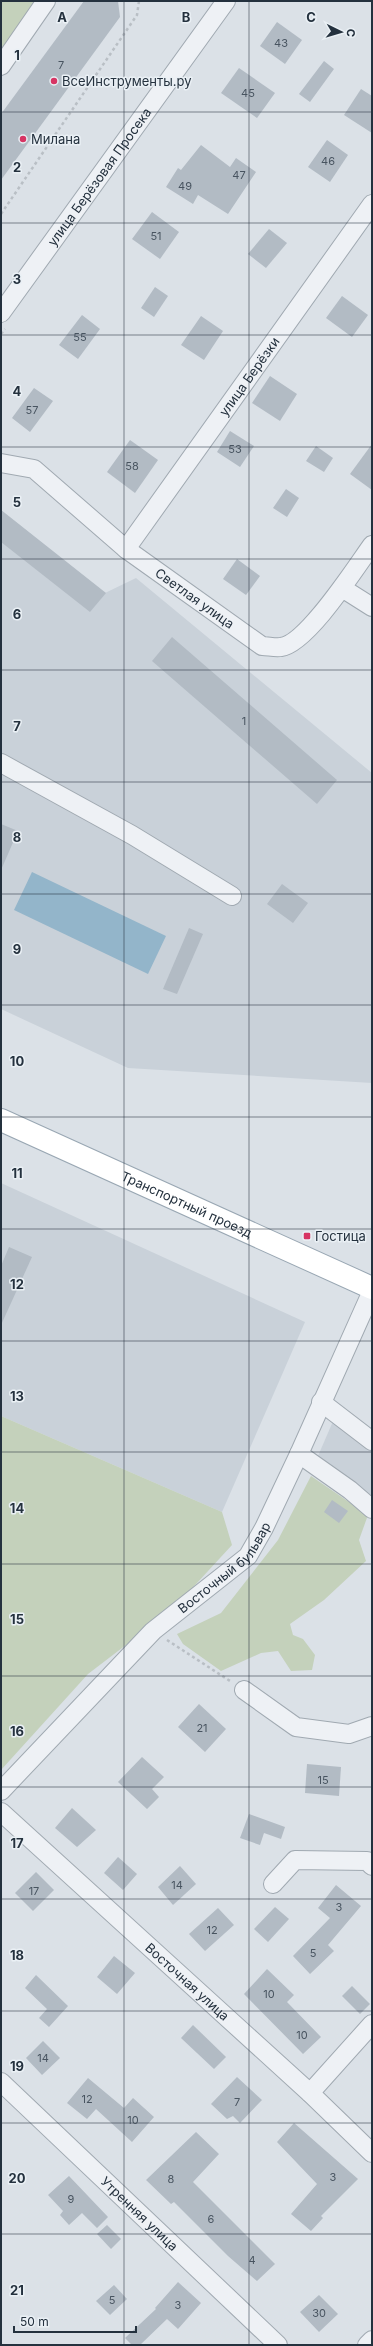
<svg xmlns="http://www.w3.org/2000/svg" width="373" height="2346" font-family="Inter,sans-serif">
  <rect width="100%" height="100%" fill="#dbe1e7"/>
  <g fill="#c9d1d9">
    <polygon points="1,510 105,593 136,578 372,773 372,1083 128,1068 1,1009"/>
    <polygon points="1,1183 305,1322 222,1512 1,1416"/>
    <polygon points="340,1405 372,1432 372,1500 318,1456"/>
  </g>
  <g fill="#c4d1bb">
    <polygon points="1,1 40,1 1,55"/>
    <polygon points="1,1416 222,1512 232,1545 173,1609 88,1674 1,1770"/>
    <polygon points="311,1476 368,1515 359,1540 366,1561 324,1600 290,1624 293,1635 303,1639 315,1655 312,1670 291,1671 278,1651 261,1653 221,1671 183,1644 177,1634 221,1613 278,1540"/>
  </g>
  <polygon fill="#93b5ca" points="32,872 166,936 148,974 14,910"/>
  <g fill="#b2bbc4">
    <polygon points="84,1 118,1 120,17 1,180 1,114"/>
    <polygon points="277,22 302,40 285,64 260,46"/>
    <polygon points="324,61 334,69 310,102 299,94"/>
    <polygon points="239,68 275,93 257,118 221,93"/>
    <polygon points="361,89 372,96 372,133 344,115"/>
    <polygon points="327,140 348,155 330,182 308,167"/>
    <polygon points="201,145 230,167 236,158 256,172 228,214 198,195 193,204 166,187 178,168 181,170"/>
    <polygon points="152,212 179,232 160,259 132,239"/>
    <polygon points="269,229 287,243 266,268 248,254"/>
    <polygon points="155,287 168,296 154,317 141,308"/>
    <polygon points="342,296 368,315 352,337 326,318"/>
    <polygon points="82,315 100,329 78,359 59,345"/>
    <polygon points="201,316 223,331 204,360 181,345"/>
    <polygon points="270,376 297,394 280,421 252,403"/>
    <polygon points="34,388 53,401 30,432 12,418"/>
    <polygon points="230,431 254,446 240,467 217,452"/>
    <polygon points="130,440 158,460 135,493 107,472"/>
    <polygon points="372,444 372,490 350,474"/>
    <polygon points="316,446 333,458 324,472 306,461"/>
    <polygon points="286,489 299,498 287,517 273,508"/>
    <polygon points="1,510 106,593 90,612 1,542"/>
    <polygon points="237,559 260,576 246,595 223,579"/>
    <polygon points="172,637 337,780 317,804 152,661"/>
    <polygon points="1,824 18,831 1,870"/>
    <polygon points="282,884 308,903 293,923 267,904"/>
    <polygon points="189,928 203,934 177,994 163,989"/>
    <polygon points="9,1247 32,1257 1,1325 1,1266"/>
    <polygon points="332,1500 348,1511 339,1523 324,1512"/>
    <polygon points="199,1704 226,1729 205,1752 178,1727"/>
    <polygon points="142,1757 164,1777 152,1789 159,1797 147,1809 118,1782"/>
    <polygon points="307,1764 341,1767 339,1796 305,1793"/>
    <polygon points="72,1808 96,1830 77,1847 55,1828"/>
    <polygon points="249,1814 285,1827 281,1839 264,1833 260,1845 240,1838"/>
    <polygon points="118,1857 137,1874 123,1890 104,1873"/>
    <polygon points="180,1866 196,1884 173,1905 158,1887"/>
    <polygon points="36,1872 54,1890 33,1911 15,1893"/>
    <polygon points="336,1885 361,1906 328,1945 334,1951 310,1974 293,1956 330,1918 318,1908"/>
    <polygon points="275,1907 289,1919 268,1942 254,1929"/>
    <polygon points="218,1908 234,1925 205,1951 189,1934"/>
    <polygon points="114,1956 135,1973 117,1994 97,1977"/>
    <polygon points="267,1969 294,1995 287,2002 321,2037 303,2054 244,1994"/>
    <polygon points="36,1975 68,2006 49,2027 39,2018 47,2009 25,1988"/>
    <polygon points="352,1986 370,2004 360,2014 342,1996"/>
    <polygon points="193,2025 226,2057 214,2069 181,2038"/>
    <polygon points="43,2041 60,2058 42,2075 26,2058"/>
    <polygon points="237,2077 262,2100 240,2123 233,2116 227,2119 211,2104"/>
    <polygon points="88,2078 124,2108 133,2098 154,2117 132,2142 96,2109 87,2119 67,2103"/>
    <polygon points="294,2123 358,2179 321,2216 323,2218 311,2231 291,2214 317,2184 277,2142"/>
    <polygon points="196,2132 219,2154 193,2182 275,2264 257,2281 228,2256 174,2202 171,2204 146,2180"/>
    <polygon points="69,2176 108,2217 97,2228 82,2213 69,2225 60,2215 63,2211 48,2195"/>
    <polygon points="107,2225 121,2239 111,2249 97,2234"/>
    <polygon points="178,2282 201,2303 178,2329 167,2319 140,2345 132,2345 125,2338 156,2309 155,2308"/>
    <polygon points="114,2285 127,2299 110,2315 96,2301"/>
    <polygon points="319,2295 338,2314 319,2332 300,2312"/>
  </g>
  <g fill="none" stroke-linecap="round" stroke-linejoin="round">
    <g stroke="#a0a9b1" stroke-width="20">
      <g id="minor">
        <polyline points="1,66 46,1"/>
        <path id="s1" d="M1,313L226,1"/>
        <path id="s2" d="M1,463L34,469L126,549L262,646C268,646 275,648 281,647C307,644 356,567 372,545"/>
        <path id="s3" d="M126,549L372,204"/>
        <polyline points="342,588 372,607"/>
        <polyline points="1,763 132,835 232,896"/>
        <polyline points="321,1402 372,1441"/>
        <polyline points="299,1454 350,1490 372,1509"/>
        <polyline points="244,1690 296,1727 349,1734 372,1726"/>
        <path id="s4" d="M1,1791L153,1631L248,1556L264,1528L299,1454L372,1291"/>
        <path id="s5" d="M1,1812L310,2093L372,2153"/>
        <polyline points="273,1884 295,1860 367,1861 372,1866"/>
        <path id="s6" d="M1,2082L278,2345"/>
        <polyline points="310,2093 372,2024"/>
        <polyline points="367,2345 372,2340"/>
      </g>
    </g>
    <g stroke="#99a7b3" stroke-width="24">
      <g id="major">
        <path id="s7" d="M1,1120L372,1288"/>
      </g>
    </g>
    <g stroke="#b9bfc5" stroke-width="2.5" stroke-dasharray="3 3" stroke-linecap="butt">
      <polyline points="1,214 137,15 139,1"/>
      <polyline points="1,334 5,329"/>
      <polyline points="167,1640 230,1681"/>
    </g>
    <use href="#minor" stroke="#eef1f5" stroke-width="18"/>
    <use href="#major" stroke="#fff" stroke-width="22"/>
  </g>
  <path fill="none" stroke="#24313e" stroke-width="1" stroke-opacity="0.55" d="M124,1V2345M249,1V2345M1,112H372M1,223H372M1,335H372M1,447H372M1,559H372M1,670H372M1,782H372M1,894H372M1,1005H372M1,1117H372M1,1229H372M1,1341H372M1,1452H372M1,1564H372M1,1676H372M1,1787H372M1,1899H372M1,2011H372M1,2123H372M1,2234H372"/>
  <g fill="#d73463" stroke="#eaf0f5" stroke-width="1.5">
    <circle cx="54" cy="81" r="4"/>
    <circle cx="23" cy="139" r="4"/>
    <rect x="303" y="1232" width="8" height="8" rx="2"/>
  </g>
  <g text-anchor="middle" stroke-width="3" stroke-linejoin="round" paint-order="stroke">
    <g font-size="11" fill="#485460">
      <text x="281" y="47">43</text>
      <text x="61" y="69">7</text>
      <text x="248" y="97">45</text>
      <text x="328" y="165">46</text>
      <text x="239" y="179">47</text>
      <text x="185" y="190">49</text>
      <text x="156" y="240">51</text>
      <text x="80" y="341">55</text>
      <text x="32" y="414">57</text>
      <text x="235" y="453">53</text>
      <text x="132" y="470">58</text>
      <text x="244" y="725">1</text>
      <text x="202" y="1732">21</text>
      <text x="323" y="1784">15</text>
      <text x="177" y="1889">14</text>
      <text x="34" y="1895">17</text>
      <text x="339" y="1911">3</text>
      <text x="212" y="1934">12</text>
      <text x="313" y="1957">5</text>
      <text x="269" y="1998">10</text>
      <text x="302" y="2039">10</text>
      <text x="43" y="2062">14</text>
      <text x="87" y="2103">12</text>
      <text x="237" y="2106">7</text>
      <text x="133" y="2124">10</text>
      <text x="333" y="2181">3</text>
      <text x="171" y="2183">8</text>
      <text x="71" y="2203">9</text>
      <text x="211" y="2223">6</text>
      <text x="252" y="2264">4</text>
      <text x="112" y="2304">5</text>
      <text x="178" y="2309">3</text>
      <text x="319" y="2317">30</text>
    </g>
    <g font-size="13" fill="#24313e" stroke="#eaf0f5" text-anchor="start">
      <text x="62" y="86">ВсеИнструменты.ру</text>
      <text x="31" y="144">Милана</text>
      <text x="315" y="1241">Гостица</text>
    </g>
    <g font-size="13" fill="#24313e" stroke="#eaf0f5">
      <text dy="5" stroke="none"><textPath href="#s1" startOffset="168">улица Берёзовая Просека</textPath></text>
      <text dy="5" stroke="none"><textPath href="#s3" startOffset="212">улица Берёзки</textPath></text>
      <text dy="5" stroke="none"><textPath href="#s2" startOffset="240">Светлая улица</textPath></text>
      <text dy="5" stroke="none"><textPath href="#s7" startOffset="204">Транспортный проезд</textPath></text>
      <text dy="5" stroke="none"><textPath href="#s4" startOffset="317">Восточный бульвар</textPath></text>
      <text dy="5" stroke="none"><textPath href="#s5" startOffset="252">Восточная улица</textPath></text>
      <text dy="5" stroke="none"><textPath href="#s6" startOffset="191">Утренняя улица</textPath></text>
    </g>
  </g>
  <g font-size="13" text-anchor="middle" font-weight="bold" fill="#24313e" stroke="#eaf0f5" stroke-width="3" stroke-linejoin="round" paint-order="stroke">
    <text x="62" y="22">A</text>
    <text x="186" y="22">B</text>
    <text x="311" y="22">C</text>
    <text x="17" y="60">1</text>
    <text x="17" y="172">2</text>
    <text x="17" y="284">3</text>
    <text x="17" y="396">4</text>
    <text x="17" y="507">5</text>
    <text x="17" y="619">6</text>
    <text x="17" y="731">7</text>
    <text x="17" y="842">8</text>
    <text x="17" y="954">9</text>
    <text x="17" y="1066">10</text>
    <text x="17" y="1178">11</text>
    <text x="17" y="1289">12</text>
    <text x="17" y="1401">13</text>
    <text x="17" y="1513">14</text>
    <text x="17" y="1624">15</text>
    <text x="17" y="1736">16</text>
    <text x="17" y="1848">17</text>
    <text x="17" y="1960">18</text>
    <text x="17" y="2071">19</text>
    <text x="17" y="2183">20</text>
    <text x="17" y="2295">21</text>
  </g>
  <rect width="373" height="2346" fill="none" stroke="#24313e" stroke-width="4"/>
  <g transform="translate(341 32) rotate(95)" stroke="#eaf0f5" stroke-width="3" paint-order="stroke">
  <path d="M0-3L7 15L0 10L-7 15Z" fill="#24313e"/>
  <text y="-6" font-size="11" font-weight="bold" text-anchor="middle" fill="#24313e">С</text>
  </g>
  <path d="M14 2326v6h122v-6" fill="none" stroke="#24313e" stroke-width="2"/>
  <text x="20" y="2326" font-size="12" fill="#24313e" stroke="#eaf0f5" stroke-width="3" paint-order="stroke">50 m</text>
</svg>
